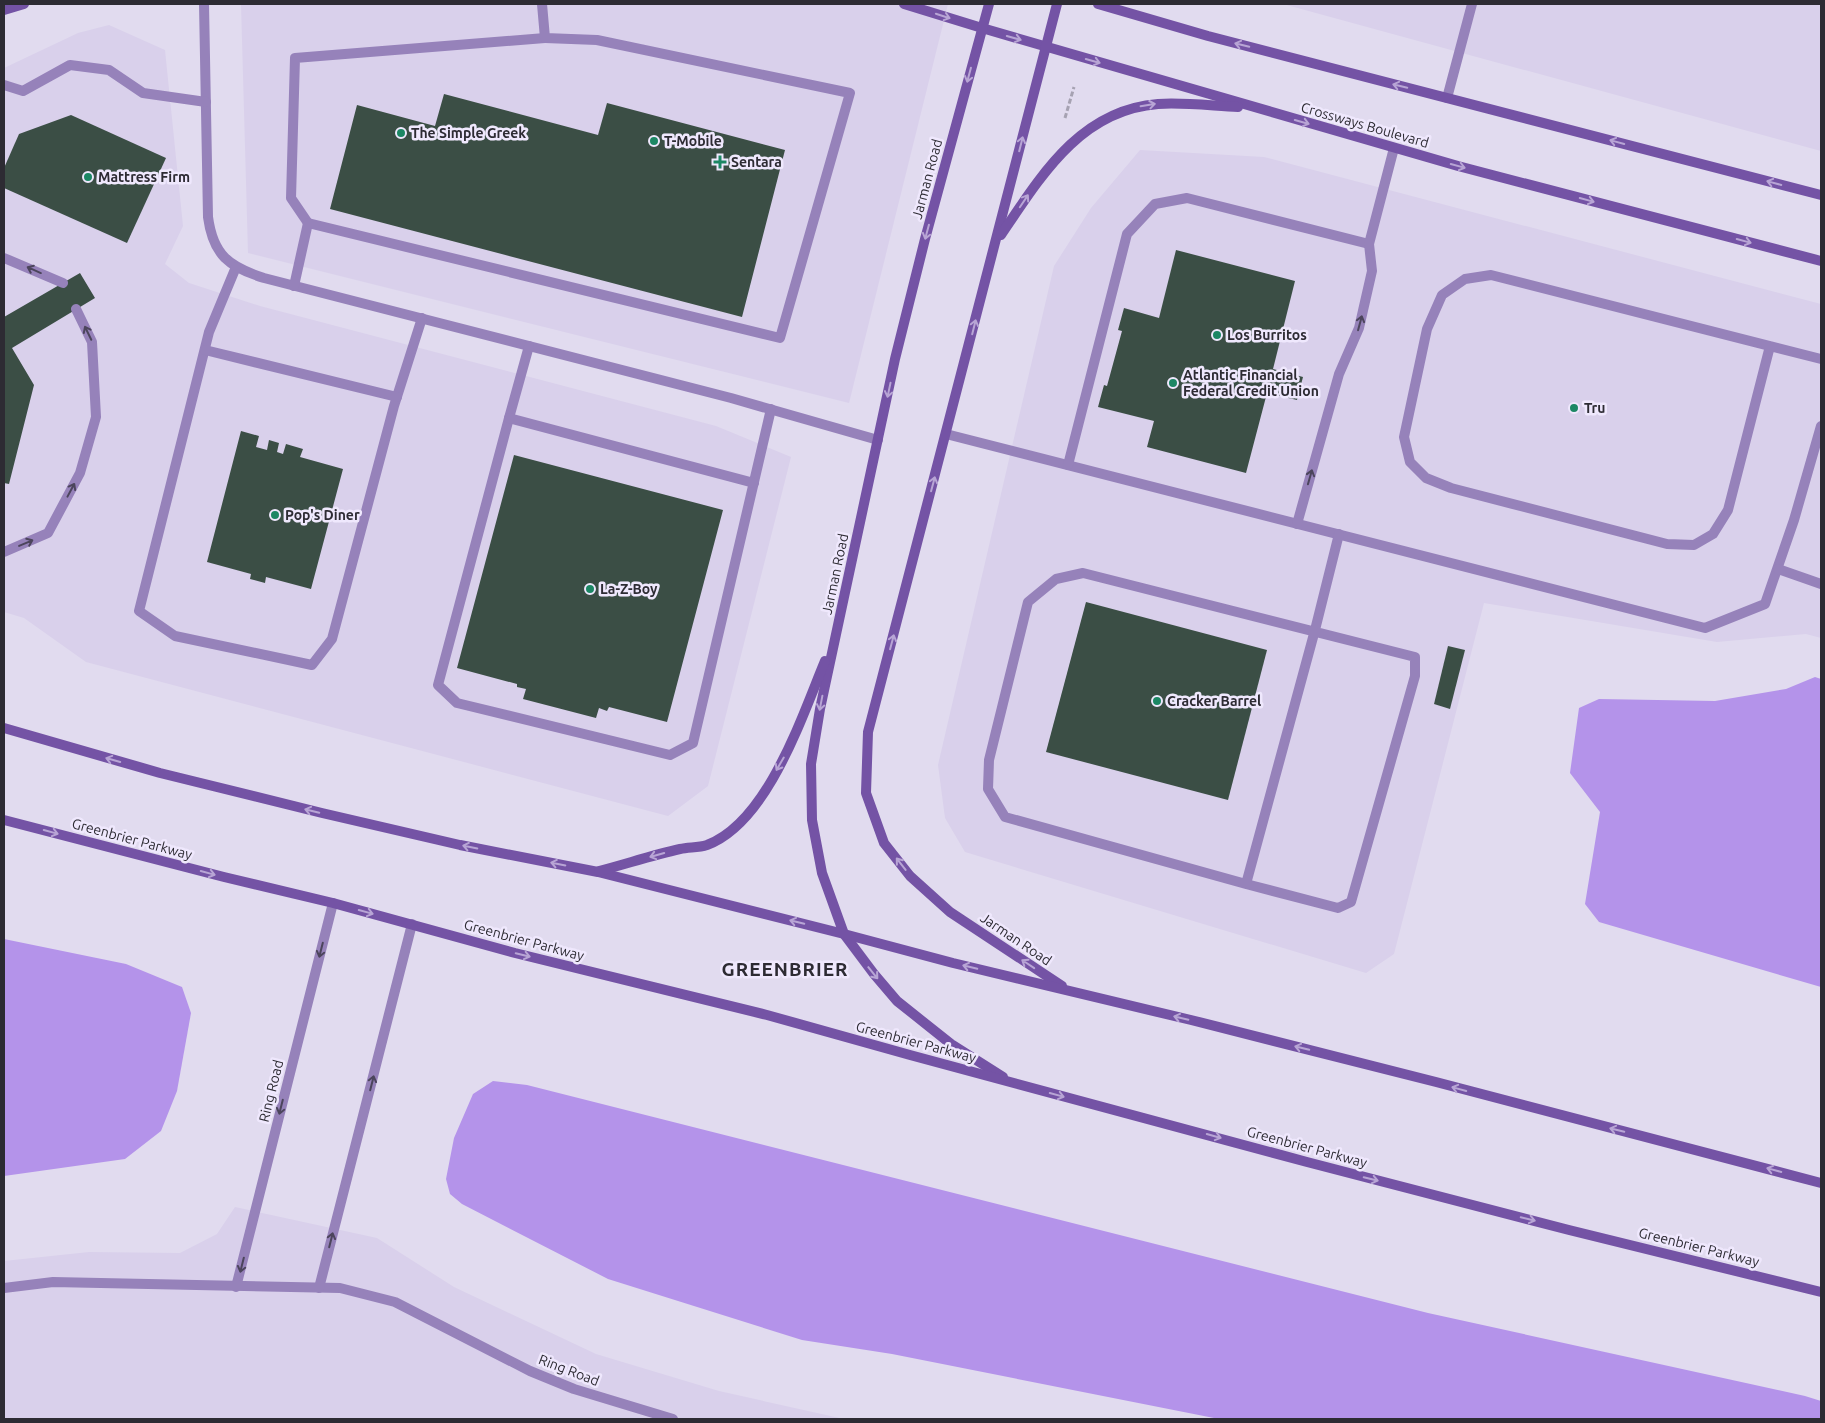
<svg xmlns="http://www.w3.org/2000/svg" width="1825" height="1423" font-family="Ubuntu,sans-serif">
  <rect width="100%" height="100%" fill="#e1dbef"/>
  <g fill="#d9d0eb">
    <polygon points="241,4 948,4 849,403 248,253"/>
    <polygon points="1283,4 1821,4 1821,151"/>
    <polygon points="109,25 165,50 183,226 165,264 189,283 260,306 716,426 791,457 708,786 668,816 86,662 24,618 4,612 4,68 78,33"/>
    <polygon points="1140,150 1264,157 1821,304 1821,638 1806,634 1717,642 1484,603 1394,954 1366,973 965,852 945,818 938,765 1054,266 1091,208"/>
    <polygon points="235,1207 377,1238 454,1287 596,1354 719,1391 844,1419 4,1419 4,1261 89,1252 180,1253 217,1234"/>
  </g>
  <g fill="#b493ea">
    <polygon points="1815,677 1821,679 1821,987 1599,922 1585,904 1600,812 1570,773 1579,708 1599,699 1715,701 1786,689"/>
    <polygon points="4,939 126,964 182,987 191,1013 177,1091 161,1131 125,1159 4,1176"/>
    <polygon points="493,1081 527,1085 1428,1313 1805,1396 1821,1401 1821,1419 1219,1419 892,1354 802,1340 608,1279 462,1204 450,1194 446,1179 454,1138 473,1094"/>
  </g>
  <g fill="#3b4e45">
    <polygon points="444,94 598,135 607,103 785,150 742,317 330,209 357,105 435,126"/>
    <polygon points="71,115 166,158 127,243 4,188 4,168 19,134"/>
    <polygon points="1176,250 1295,281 1273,369 1303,377 1297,400 1267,393 1246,473 1147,447 1154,421 1098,407 1104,385 1107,386 1122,331 1118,330 1124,308 1159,318"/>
    <polygon points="80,273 95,298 12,348 34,385 9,484 4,483 4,317"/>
    <polygon points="241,431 259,436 256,447 267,450 269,440 279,443 277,452 283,454 286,444 303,449 300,457 343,469 311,589 266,577 265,583 250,579 251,574 207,562"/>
    <polygon points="514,455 723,510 667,722 609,707 607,711 599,708 596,718 523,699 526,689 517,687 517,684 457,668"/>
    <polygon points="1086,602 1267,650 1228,800 1046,752"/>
    <polygon points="1448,646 1465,650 1450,709 1434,704"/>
  </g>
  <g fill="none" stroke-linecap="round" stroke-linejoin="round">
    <polyline stroke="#a6a2b2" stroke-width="3" stroke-dasharray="5 2.5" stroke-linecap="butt" points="1065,118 1074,87"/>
    <g stroke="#9682ba" stroke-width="10">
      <path d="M204,4L208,217C213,255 229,267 264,278L731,398L878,440"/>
      <polyline points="4,85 23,91 70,65 109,70 143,93 206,102"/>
      <polyline points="1447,98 1472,4"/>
      <polyline points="308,223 291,198 295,58 545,38"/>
      <polyline points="4,258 63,283"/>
      <polyline points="236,267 209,332 139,611 175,636 312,665 332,639 394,406 422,318"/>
      <polyline points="294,286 308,223 780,338 850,93 597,40 545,38 542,4"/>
      <polyline points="529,346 509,418 438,685 457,703 670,755 693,743 771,409"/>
      <polyline points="1770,346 1728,510 1713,534 1694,545 1667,544 1451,488 1426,478 1410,462 1404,437 1427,329 1442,295 1465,279 1491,275 1821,359"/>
      <polyline points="205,350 397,397"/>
      <polyline points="509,418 754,483"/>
      <polyline points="946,434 1705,628 1765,604 1794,520 1821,426"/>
      <polyline points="1068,465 1127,234 1155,204 1187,198 1369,244"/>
      <polyline points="1297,524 1339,374 1359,328 1372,271 1369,244 1394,148"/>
      <polyline points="4,552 48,533 80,473 96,417 92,342 76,309"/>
      <polyline points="1778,569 1821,584"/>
      <polyline points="1246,884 1338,908 1351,902 1415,676 1415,657 1083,573 1056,579 1028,602 989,760 988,789 1005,817 1246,884 1315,630 1339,534"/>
    </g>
    <g stroke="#9682ba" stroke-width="10">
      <polyline points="236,1287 333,903"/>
      <polyline points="4,1288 53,1282 340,1288 395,1302 530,1371 574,1389 673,1419"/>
      <polyline points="319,1288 412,924"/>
    </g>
    <g stroke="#7453a5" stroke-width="10">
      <polyline points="904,4 982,28 1458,166 1821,261"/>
      <polyline points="989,4 925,239 895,359 820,709 811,764 812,820 822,873 844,934 874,974 897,1001 951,1044 1003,1077"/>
      <polyline points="1057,4 868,732 866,793 884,843 910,876 950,912 1062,986"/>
      <polyline points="1098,4 1208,36 1821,195"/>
      <polyline points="4,10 24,4"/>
      <path d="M1001,235C1041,176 1080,110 1158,104C1182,102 1214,106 1238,107"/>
      <polyline points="4,728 160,773 322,813 460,845 598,872 844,934 953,963 1191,1020 1436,1082 1821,1183"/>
      <polyline points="4,820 224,877 333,903 515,953 767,1015 910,1055 1307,1162 1569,1230 1821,1292"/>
      <path d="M599,871C626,864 653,855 680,849C689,847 698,848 707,845C768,822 802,716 825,661"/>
    </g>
  </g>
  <defs><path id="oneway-shaft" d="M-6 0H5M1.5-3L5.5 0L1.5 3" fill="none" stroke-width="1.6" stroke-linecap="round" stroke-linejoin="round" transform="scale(1.25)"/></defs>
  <g stroke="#b8a5d5">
    <use href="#oneway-shaft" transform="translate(943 16) rotate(18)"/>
    <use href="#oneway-shaft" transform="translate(1014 38) rotate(16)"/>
    <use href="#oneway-shaft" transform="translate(1242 45) rotate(-166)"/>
    <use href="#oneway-shaft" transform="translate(1093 61) rotate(16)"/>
    <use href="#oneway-shaft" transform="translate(969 75) rotate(105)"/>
    <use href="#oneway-shaft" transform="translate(1400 86) rotate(-166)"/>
    <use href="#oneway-shaft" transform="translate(1148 105) rotate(-9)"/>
    <use href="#oneway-shaft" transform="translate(1302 122) rotate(16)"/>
    <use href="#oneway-shaft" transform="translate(1617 142) rotate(-165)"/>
    <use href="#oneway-shaft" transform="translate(1021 144) rotate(-76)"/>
    <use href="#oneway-shaft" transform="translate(1458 166) rotate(15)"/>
    <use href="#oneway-shaft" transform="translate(1774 183) rotate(-165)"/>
    <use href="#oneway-shaft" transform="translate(1587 200) rotate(15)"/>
    <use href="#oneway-shaft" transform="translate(1024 201) rotate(-56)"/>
    <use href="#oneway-shaft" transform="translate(927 232) rotate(105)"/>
    <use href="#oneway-shaft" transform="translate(1744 241) rotate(15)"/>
    <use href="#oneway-shaft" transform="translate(974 327) rotate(-76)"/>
    <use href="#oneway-shaft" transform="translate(889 390) rotate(102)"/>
    <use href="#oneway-shaft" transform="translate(933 484) rotate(-75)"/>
    <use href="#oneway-shaft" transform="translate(892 642) rotate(-75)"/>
    <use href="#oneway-shaft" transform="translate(821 703) rotate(101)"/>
    <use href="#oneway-shaft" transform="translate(113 760) rotate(-164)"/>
    <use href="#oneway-shaft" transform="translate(780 764) rotate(120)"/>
    <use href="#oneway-shaft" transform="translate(312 811) rotate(-166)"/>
    <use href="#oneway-shaft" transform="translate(51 832) rotate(15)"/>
    <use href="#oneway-shaft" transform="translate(470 847) rotate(-169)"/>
    <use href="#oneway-shaft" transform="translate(657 855) rotate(164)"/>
    <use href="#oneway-shaft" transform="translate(558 864) rotate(-169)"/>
    <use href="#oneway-shaft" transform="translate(901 864) rotate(-128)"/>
    <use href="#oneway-shaft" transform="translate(208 873) rotate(15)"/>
    <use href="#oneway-shaft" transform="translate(366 912) rotate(15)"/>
    <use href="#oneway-shaft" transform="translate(797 922) rotate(-166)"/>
    <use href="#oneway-shaft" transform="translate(523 955) rotate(14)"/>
    <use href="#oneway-shaft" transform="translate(1028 964) rotate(-146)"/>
    <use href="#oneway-shaft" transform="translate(970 967) rotate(-167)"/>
    <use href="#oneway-shaft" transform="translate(873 973) rotate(51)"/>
    <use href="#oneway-shaft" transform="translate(1181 1018) rotate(-167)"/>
    <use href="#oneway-shaft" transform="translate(1302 1048) rotate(-166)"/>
    <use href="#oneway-shaft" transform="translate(1459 1089) rotate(-165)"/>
    <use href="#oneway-shaft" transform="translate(1057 1095) rotate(15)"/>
    <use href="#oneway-shaft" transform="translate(1617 1130) rotate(-166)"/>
    <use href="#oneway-shaft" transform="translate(1214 1136) rotate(16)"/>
    <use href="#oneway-shaft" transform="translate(1774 1170) rotate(-165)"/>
    <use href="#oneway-shaft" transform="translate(1371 1179) rotate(14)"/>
    <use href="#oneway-shaft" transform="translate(1528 1219) rotate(14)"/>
  </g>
  <g stroke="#4c455c">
    <use href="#oneway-shaft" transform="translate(34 270) rotate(-156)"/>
    <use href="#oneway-shaft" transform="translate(1360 323) rotate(-75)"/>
    <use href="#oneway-shaft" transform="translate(88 333) rotate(-116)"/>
    <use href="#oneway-shaft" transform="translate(1310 477) rotate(-74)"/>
    <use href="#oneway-shaft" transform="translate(71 490) rotate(-62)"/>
    <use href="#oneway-shaft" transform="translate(26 543) rotate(-23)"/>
    <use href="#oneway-shaft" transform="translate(321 950) rotate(104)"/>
    <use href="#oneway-shaft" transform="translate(372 1083) rotate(-76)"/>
    <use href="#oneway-shaft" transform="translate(281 1107) rotate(104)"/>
    <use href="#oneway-shaft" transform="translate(331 1240) rotate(-76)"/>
    <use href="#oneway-shaft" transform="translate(242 1265) rotate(104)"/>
  </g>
  <g fill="#1c8764" stroke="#efe8fd" stroke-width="2">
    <circle cx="401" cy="133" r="5"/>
    <circle cx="654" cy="141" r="5"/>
    <path d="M717.5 154.5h5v5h5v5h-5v5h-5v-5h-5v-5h5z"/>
    <circle cx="88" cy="177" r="5"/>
    <circle cx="1217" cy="335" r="5"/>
    <circle cx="1173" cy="383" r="5"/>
    <circle cx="1574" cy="408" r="5"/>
    <circle cx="275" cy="515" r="5"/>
    <circle cx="590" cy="589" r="5"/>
    <circle cx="1157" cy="701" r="5"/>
  </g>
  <g text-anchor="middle" stroke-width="5" stroke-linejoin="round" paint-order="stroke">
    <g font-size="14" fill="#2d2b33" stroke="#efe8fd">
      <text transform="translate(1365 125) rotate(16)" y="5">Crossways Boulevard</text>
      <text transform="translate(927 179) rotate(-75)" y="5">Jarman Road</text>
      <text transform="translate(835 574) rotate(-78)" y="5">Jarman Road</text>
      <text transform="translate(132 839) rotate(15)" y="5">Greenbrier Parkway</text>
      <text transform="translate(1016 939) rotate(34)" y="5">Jarman Road</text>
      <text transform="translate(524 940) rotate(15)" y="5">Greenbrier Parkway</text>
      <text transform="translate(916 1042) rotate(15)" y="5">Greenbrier Parkway</text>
      <text transform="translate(271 1091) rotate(-76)" y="5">Ring Road</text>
      <text transform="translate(1307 1147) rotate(15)" y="5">Greenbrier Parkway</text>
      <text transform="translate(1699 1247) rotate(14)" y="5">Greenbrier Parkway</text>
      <text transform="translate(569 1370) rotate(21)" y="5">Ring Road</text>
    </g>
    <g font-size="14" font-weight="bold" fill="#2d2b33" stroke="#efe8fd" text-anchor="start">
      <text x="411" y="138">The Simple Greek</text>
      <text x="664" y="146">T-Mobile</text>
      <text x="731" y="167">Sentara</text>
      <text x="98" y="182">Mattress Firm</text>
      <text x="1227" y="340">Los Burritos</text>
      <text x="1183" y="380">Atlantic Financial<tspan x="1183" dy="16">Federal Credit Union</tspan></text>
      <text x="1584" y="413">Tru</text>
      <text x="285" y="520">Pop's Diner</text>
      <text x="600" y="594">La-Z-Boy</text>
      <text x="1167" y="706">Cracker Barrel</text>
    </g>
    <g font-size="19" font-weight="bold" letter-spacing="1" fill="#2d2b33" stroke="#efe8fd">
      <text x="785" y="976">GREENBRIER</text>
    </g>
  </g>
  <rect width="1825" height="1423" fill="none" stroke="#2d2b33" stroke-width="10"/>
</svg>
